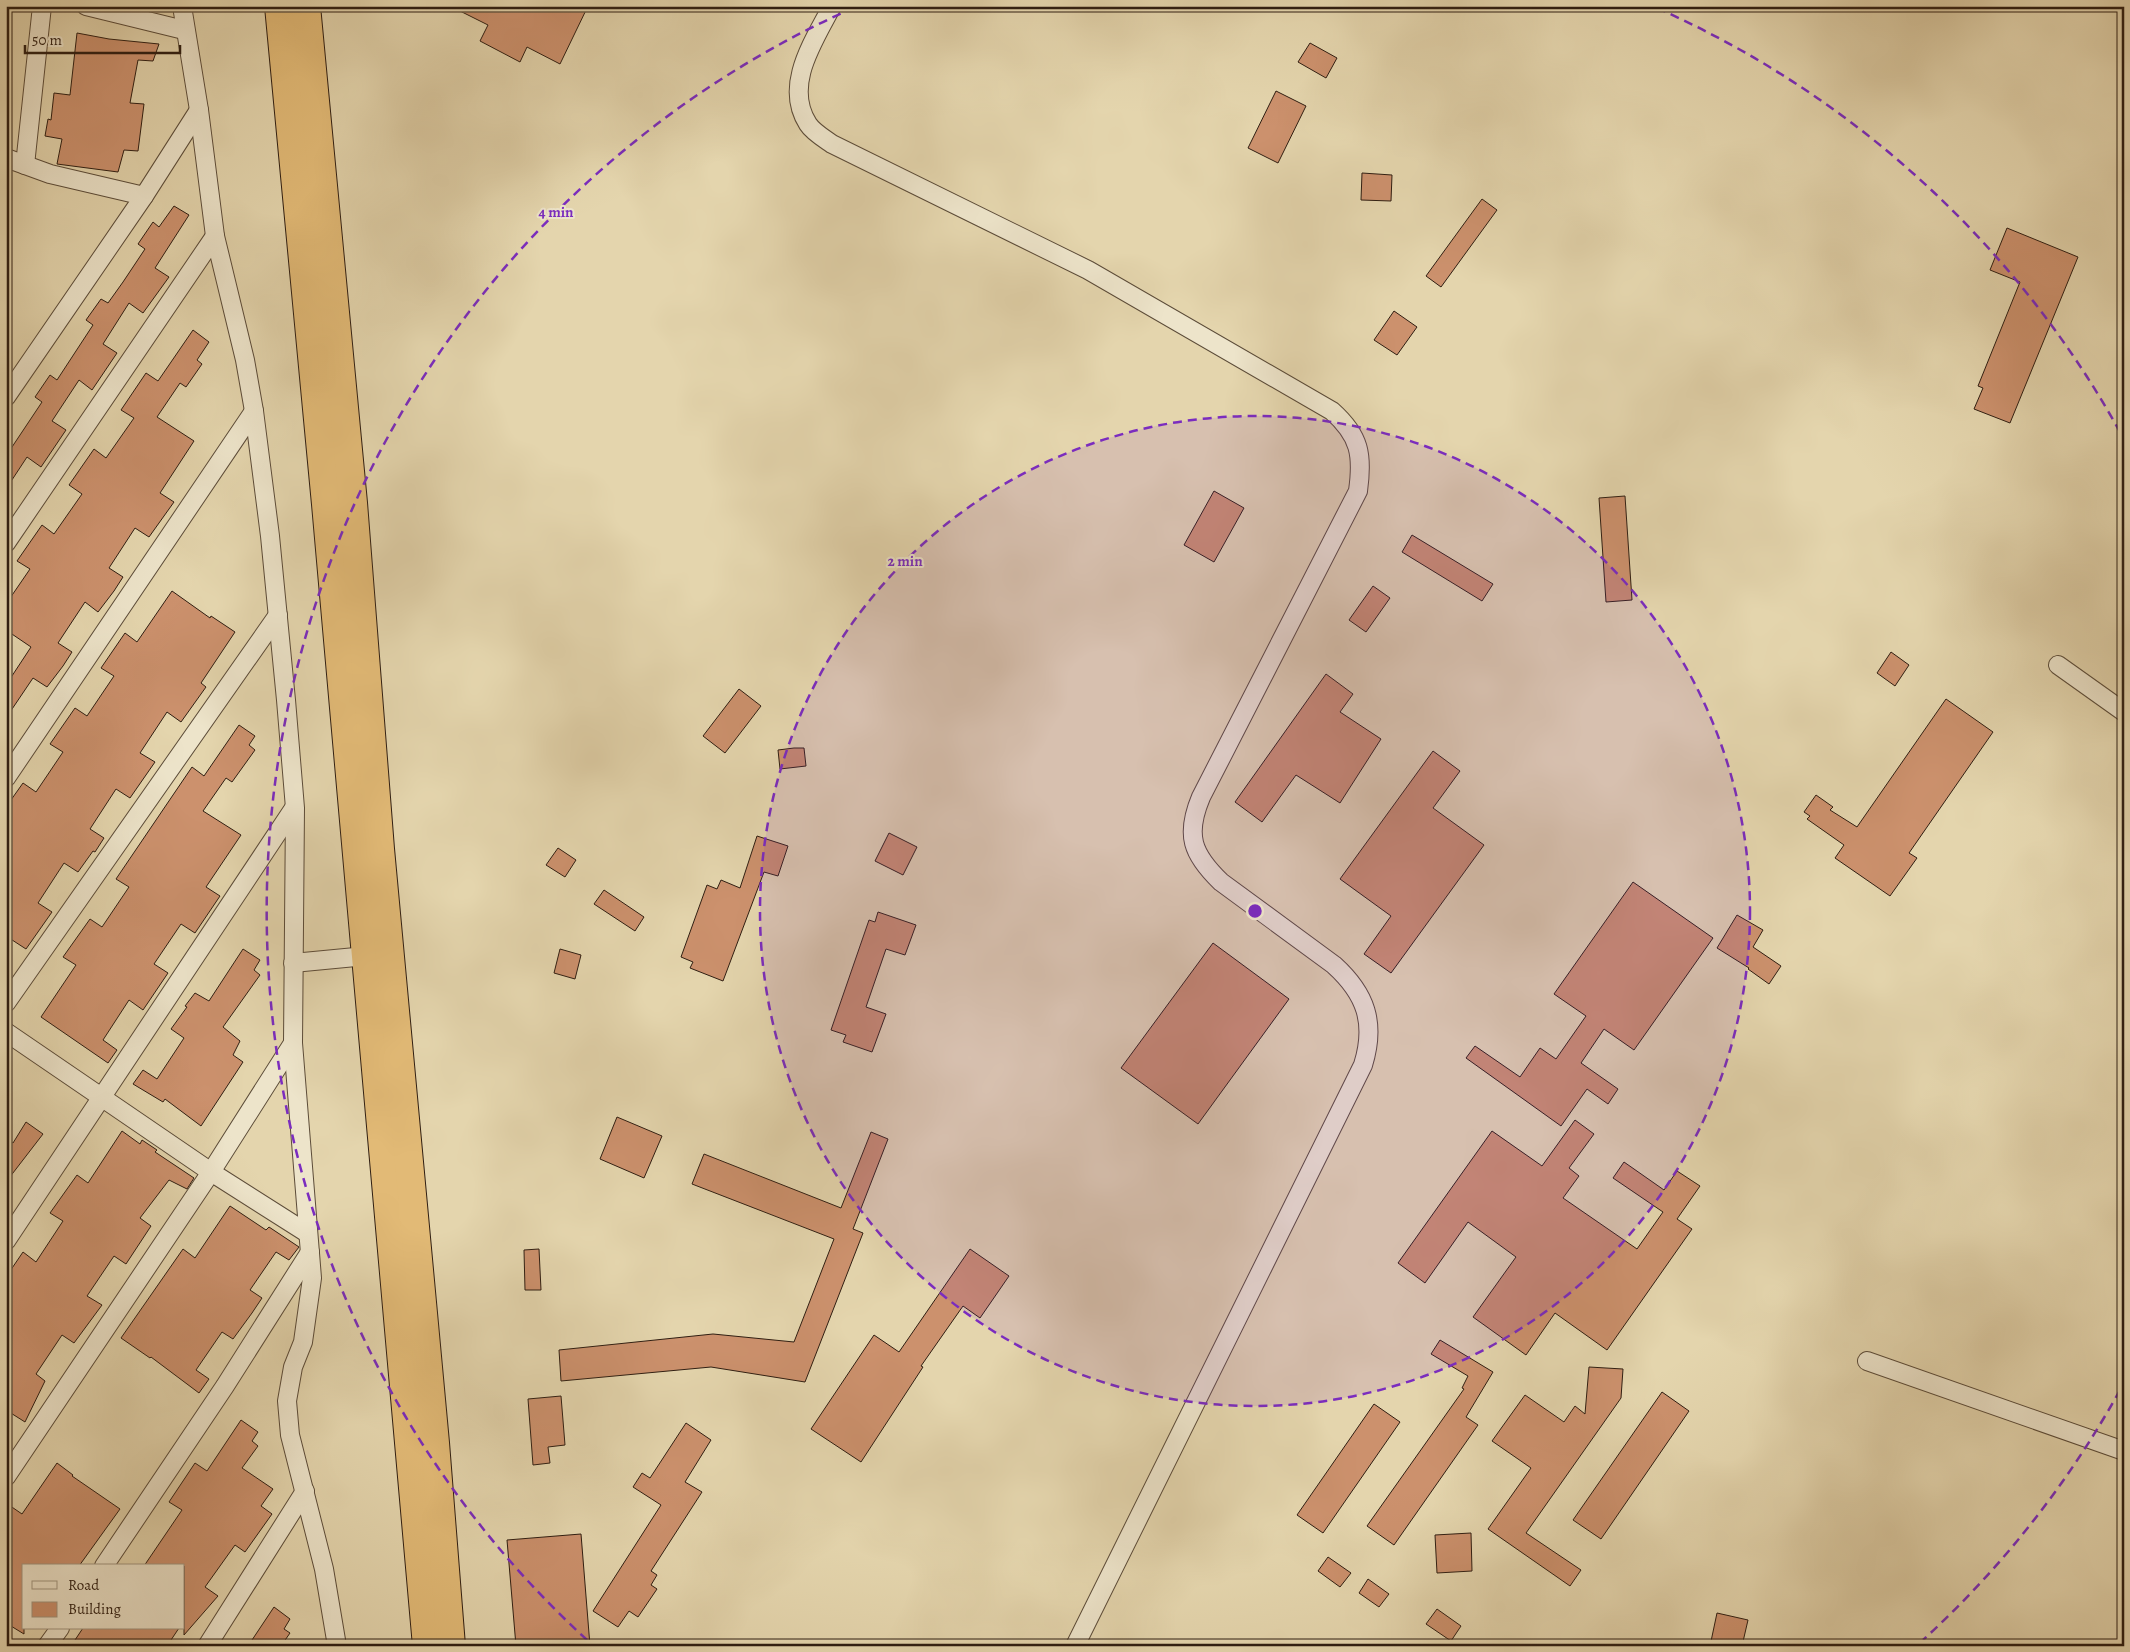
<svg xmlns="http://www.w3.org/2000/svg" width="2130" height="1652" font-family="Alegreya,serif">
  <rect width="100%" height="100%" fill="#e4d5ad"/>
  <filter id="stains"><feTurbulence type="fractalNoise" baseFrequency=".004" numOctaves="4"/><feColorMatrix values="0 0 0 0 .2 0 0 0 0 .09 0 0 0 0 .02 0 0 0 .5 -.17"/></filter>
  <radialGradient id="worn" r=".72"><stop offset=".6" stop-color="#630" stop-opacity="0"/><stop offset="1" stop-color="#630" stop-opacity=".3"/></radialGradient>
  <g fill="#cc916d" stroke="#2f1e12">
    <polygon points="450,6 588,6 560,64 527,47 520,62 480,41 488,25"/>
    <polygon points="77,33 109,39 159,44 153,61 138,60 130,103 144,104 138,151 124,150 118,172 57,164 62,139 45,136 48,119 51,120 54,93 70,95"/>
    <polygon points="1310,43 1337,58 1326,78 1298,62"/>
    <polygon points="1276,91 1306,106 1278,163 1248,148"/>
    <polygon points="1362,173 1392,175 1391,201 1361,200"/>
    <polygon points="1482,199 1497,210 1441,287 1426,276"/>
    <polygon points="174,206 189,215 155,268 169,277 143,313 129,303 103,344 117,353 92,390 79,380 52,421 66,430 41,467 27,457 6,489 6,456 42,402 35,397 50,375 57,380 93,325 86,320 101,299 108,303 123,282 145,249 138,244 153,222 159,227"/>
    <polygon points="2007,228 2078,257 2010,423 1974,409 1983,388 1978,386 2020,282 1990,270"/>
    <polygon points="1394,311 1417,327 1397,355 1374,340"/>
    <polygon points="193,330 209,342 197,360 202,364 186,387 180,383 157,417 194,441 160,493 174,502 149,537 135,528 109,568 123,577 114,591 98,612 85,602 58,643 72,652 63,666 47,687 33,678 6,718 6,685 31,647 6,630 6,604 30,569 17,561 42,525 54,534 82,494 69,485 94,449 106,458 134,418 121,410 146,373 158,381"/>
    <polygon points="1214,491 1244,508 1214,562 1184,545"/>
    <polygon points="1625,496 1632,600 1606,602 1599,498"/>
    <polygon points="1412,535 1493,584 1482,601 1402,552"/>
    <polygon points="1373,586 1390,598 1366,632 1349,620"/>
    <polygon points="172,591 210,618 211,616 235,632 201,683 206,687 181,722 167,712 140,753 155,762 130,798 116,789 90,829 104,838 95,852 93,851 78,872 64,863 38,903 52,912 26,949 6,936 6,807 23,783 36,792 63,752 50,744 75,708 87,716 114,676 101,668 125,633 137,642"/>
    <polygon points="1891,652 1909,665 1895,686 1877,673"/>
    <polygon points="1326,674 1353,694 1340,712 1381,739 1340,803 1296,775 1262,822 1235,802"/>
    <polygon points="739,689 761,706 725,753 703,736"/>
    <polygon points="1946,699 1993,732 1909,853 1917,858 1890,896 1835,858 1844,845 1807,819 1810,816 1804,812 1816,795 1833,807 1830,810 1857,827"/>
    <polygon points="239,725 255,736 249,745 255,750 232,782 226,778 203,811 241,835 206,887 220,896 195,933 181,924 154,964 168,973 143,1010 129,1000 103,1040 117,1050 108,1063 41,1017 76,965 63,957 90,919 102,927 129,887 116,879 192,767 204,776"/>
    <polygon points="794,748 804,748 806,766 780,769 778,750"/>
    <polygon points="1433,751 1460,771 1433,808 1484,845 1391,973 1364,954 1391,916 1340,879"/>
    <polygon points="889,833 917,847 903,875 875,861"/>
    <polygon points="757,836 788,846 778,876 764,872 723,981 690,968 693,962 681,957 707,885 717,889 721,880 740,888"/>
    <polygon points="558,848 576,860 565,877 546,865"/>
    <polygon points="1633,882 1713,938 1634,1050 1604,1029 1581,1063 1618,1089 1608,1104 1587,1089 1561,1126 1466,1058 1475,1046 1520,1077 1540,1048 1556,1059 1586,1016 1554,994"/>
    <polygon points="604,890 644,917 635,931 594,904"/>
    <polygon points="878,912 916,925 905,955 886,949 866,1007 886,1014 872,1052 843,1042 846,1035 831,1030 869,920 875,922"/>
    <polygon points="1737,915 1763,930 1753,947 1781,966 1769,984 1748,969 1749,968 1717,948"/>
    <polygon points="1213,943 1289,999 1198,1124 1121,1068"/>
    <polygon points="243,949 260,960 254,970 260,975 223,1027 240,1041 233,1055 243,1062 201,1126 165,1099 163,1102 133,1084 143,1070 157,1079 184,1038 171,1029 187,1007 185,1006 195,993 209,1001"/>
    <polygon points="560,949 581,955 575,979 554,973"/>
    <polygon points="617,1117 662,1136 644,1178 600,1159"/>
    <polygon points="1575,1120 1594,1134 1569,1168 1579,1176 1563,1198 1637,1249 1663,1212 1613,1178 1624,1162 1664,1190 1677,1171 1700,1186 1677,1219 1692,1229 1607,1350 1555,1313 1526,1355 1473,1317 1516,1257 1468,1222 1425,1283 1398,1263 1492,1131 1542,1166"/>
    <polygon points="26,1122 43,1134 6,1182 6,1139 13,1143"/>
    <polygon points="122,1131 140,1144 142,1140 157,1150 155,1152 194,1178 187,1189 169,1180 140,1218 151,1226 126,1264 114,1256 87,1296 102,1305 74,1343 62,1335 36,1374 45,1381 25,1422 6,1410 6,1277 23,1252 36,1262 63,1221 50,1213 77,1175 88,1183"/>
    <polygon points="871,1132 888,1139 853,1229 863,1233 805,1382 711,1367 561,1381 559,1350 713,1334 794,1342 834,1239 692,1184 704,1154 841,1208"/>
    <polygon points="230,1206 266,1230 269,1227 299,1247 289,1260 276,1252 250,1290 262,1298 252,1313 233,1339 222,1332 196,1370 209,1379 199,1393 151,1357 150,1358 121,1338 183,1249 195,1258"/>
    <polygon points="539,1249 541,1290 525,1290 524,1250"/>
    <polygon points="970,1249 1009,1276 980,1318 963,1306 921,1366 923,1367 861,1462 811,1429 874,1335 899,1352"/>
    <polygon points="1440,1340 1493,1372 1466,1417 1478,1425 1394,1545 1367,1526 1464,1389 1462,1388 1468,1376 1431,1354"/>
    <polygon points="1589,1367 1623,1369 1621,1398 1526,1533 1581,1570 1570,1586 1488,1529 1531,1468 1492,1441 1525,1395 1564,1422 1575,1406 1585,1414"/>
    <polygon points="1662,1392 1689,1411 1601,1539 1573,1520"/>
    <polygon points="561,1396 565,1445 548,1447 550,1463 533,1465 528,1399"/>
    <polygon points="1374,1404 1400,1422 1323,1533 1297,1515"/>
    <polygon points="241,1420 258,1432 252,1441 258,1446 242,1468 273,1489 261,1506 272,1514 245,1552 235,1545 205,1587 218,1596 184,1635 184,1566 144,1566 182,1510 169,1502 195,1463 207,1471"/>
    <polygon points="686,1423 711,1440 685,1482 702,1492 651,1571 657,1575 651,1585 657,1589 638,1617 629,1611 618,1627 593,1611 661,1505 633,1487 642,1473 650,1478"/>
    <polygon points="57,1463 73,1475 72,1476 120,1509 79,1566 24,1566 24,1634 6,1623 6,1503 22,1514"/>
    <polygon points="1471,1533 1472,1571 1437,1573 1435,1535"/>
    <polygon points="581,1534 590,1646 516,1646 507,1540"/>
    <polygon points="1328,1557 1351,1573 1340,1587 1318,1571"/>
    <polygon points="1368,1579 1389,1594 1379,1607 1359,1593"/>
    <polygon points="274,1607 290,1619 284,1629 290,1633 281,1646 248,1646"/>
    <polygon points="1437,1609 1461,1626 1451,1641 1426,1624"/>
    <polygon points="1717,1613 1748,1620 1742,1646 1710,1646"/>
    <polygon points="83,1628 179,1628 167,1646 71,1646"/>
  </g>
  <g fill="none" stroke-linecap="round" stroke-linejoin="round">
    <g stroke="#5c4c39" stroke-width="20">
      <g id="minor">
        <polyline points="86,6 184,30"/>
        <polyline points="182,6 199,110 215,236 245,360 254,411 270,536 286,700 295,808 293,1043 312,1278 303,1342 293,1367 287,1401 290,1435 324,1569 337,1646"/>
        <path d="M832,6C814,41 783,85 808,124C813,132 825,139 832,144L1088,270L1332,411C1360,436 1363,455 1358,491L1201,797C1185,835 1192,854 1221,882L1334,965C1366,994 1376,1023 1363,1065L1075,1646"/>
        <polyline points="6,158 50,174 144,196"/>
        <polyline points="25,165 42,6"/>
        <polyline points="6,397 144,196 199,110"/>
        <polyline points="6,543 215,236"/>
        <polyline points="2058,665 2124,712"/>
        <polyline points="6,778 254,411"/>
        <polyline points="293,963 366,956"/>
        <polyline points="6,1003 278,615"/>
        <polyline points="6,1032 211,1172 307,1233"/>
        <polyline points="6,1241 294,808"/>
        <polyline points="1867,1361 2124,1451"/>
        <polyline points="6,1477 211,1172 293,1043"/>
        <polyline points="104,1566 225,1386 310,1252"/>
        <polyline points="47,1646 60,1628"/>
        <polyline points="207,1646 305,1491"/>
      </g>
    </g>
    <g stroke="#2f1e12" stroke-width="30">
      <g id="trunk">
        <polyline points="279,6 326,504 427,1646"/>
        <polyline points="306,6 353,503 380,849 435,1443 451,1646"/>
      </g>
    </g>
    <use href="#minor" stroke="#ede4ca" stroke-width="18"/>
    <use href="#trunk" stroke="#e2ba76" stroke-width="28"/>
  </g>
  <circle cx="1255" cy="911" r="495" fill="#7b2cbf" fill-opacity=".12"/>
  <g fill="none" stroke="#7b2cbf" stroke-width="2.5" stroke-dasharray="9 6">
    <circle cx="1255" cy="911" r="495"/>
    <path d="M2120 1390A989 989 0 0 1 1923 1640M587 1640A989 989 0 0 1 853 8M1657 8A989 989 0 0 1 2120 432"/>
  </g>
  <circle cx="1255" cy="911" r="8" fill="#7b2cbf" stroke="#ede4ca" stroke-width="2.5"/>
  <g font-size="15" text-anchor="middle" font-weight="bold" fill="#7b2cbf" stroke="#ede4ca" stroke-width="4" stroke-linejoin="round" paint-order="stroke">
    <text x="556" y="217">4 min</text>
    <text x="905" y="566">2 min</text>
  </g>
  <rect width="2130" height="1652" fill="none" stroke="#e4d5ad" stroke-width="25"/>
  <rect x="8" y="8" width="2115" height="1637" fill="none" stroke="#2f1e12" stroke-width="2.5"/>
  <rect x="12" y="12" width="2105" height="1627" fill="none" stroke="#2f1e12"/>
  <rect x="22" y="1564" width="162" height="65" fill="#ede4ca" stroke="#a19580"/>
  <rect x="32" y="1581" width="25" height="8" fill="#ede4ca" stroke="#a19580"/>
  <text x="68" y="1590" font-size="15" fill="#2f1e12">Road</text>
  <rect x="32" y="1602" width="25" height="15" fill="#cc916d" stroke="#a19580"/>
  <text x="68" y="1614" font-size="15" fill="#2f1e12">Building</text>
  <path d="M25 45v8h155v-8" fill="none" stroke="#2f1e12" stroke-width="2.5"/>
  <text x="32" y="45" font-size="15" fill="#2f1e12" stroke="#ede4ca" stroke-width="4" paint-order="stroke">50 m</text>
  <rect width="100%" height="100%" filter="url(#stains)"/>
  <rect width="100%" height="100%" fill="url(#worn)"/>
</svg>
